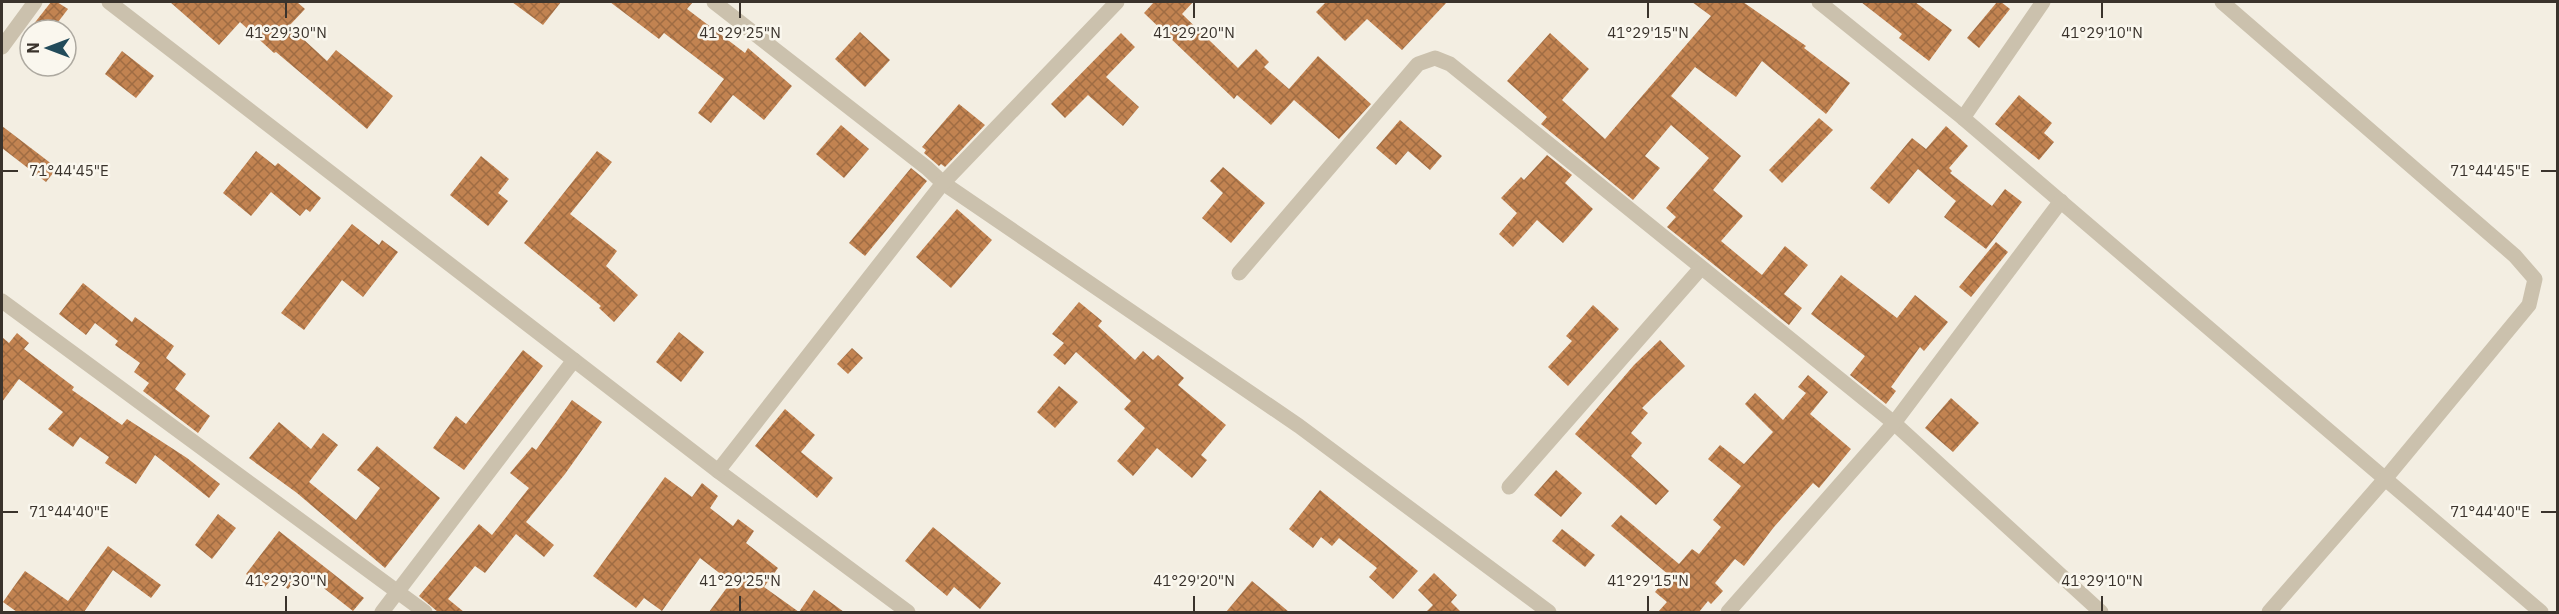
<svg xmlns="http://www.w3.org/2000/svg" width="2559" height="614" font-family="'IBM Plex Sans',sans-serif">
  <defs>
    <pattern id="building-cross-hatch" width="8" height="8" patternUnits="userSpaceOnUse" patternTransform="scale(1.5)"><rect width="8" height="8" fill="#c28351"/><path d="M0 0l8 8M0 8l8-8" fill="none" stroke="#9f6c43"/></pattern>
  </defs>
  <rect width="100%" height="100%" fill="#f3eee2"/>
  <g fill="url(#building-cross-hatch)">
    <polygon points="51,2 57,2 68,9 52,30 29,30"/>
    <polygon points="170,2 297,2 305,9 289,26 327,61 336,50 393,96 367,129 276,52 274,53 240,22 219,45"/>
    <polygon points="512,2 561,2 543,25"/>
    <polygon points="610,2 693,2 687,9 745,53 748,48 792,86 764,120 733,95 711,123 698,113 724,79 664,33 659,39"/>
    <polygon points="1154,2 1193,2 1182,14 1238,68 1256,49 1269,62 1264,67 1289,89 1318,56 1371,104 1339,139 1294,100 1271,125 1237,95 1234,99 1144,13"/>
    <polygon points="1326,2 1447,2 1402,50 1367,19 1345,41 1316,12"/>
    <polygon points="1692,2 1743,2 1806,46 1804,48 1850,83 1826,114 1762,61 1736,97 1695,67 1671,96 1741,156 1713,190 1743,216 1721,241 1762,275 1785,246 1808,265 1784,294 1802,308 1789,325 1667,227 1676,217 1666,208 1709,158 1671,125 1645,156 1660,168 1633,200 1541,124 1547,117 1507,81 1550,33 1589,69 1562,100 1605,139 1711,16"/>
    <polygon points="1861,2 1915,2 1952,30 1929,61 1899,38 1902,34"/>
    <polygon points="1997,2 2001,2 2010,9 1979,48 1967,38"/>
    <polygon points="860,32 890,60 865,87 835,59"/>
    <polygon points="1121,33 1135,47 1106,77 1139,107 1123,126 1088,95 1065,118 1051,104"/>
    <polygon points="122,51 154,76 136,98 105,74"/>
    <polygon points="2019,95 2052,123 2044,133 2054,142 2039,160 1995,124"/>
    <polygon points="959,104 985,125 945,167 941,164 939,166 924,153 926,150 922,147"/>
    <polygon points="1819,118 1833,130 1782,183 1769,170"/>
    <polygon points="1400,120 1442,156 1430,170 1408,151 1396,165 1376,148"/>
    <polygon points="841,125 869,149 844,178 816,154"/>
    <polygon points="2,126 57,168 46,182 2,148"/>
    <polygon points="1946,126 1968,146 1949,168 1952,171 1950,173 1992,206 2005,189 2022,202 1986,249 1944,217 1956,201 1918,169 1889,204 1870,188 1912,138 1926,149"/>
    <polygon points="256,151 275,166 278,163 321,198 310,212 306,209 300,216 271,192 251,216 223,193"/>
    <polygon points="597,151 612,162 570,214 617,251 606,266 638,295 614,322 599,308 601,306 524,243"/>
    <polygon points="1547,155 1572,175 1565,183 1593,209 1563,243 1537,220 1513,247 1499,234 1517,213 1501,198 1521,177 1524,180"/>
    <polygon points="481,156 509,179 498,193 508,201 488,226 450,195"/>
    <polygon points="1223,167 1265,203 1231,243 1202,218 1223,193 1210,181"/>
    <polygon points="911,168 927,181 865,256 849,243"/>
    <polygon points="957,209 992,240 951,288 916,257"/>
    <polygon points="352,224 379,245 382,240 398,252 363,297 342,280 304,330 281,313"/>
    <polygon points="1996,242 2008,252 1971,297 1959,287"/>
    <polygon points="1841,275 1897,318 1915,295 1948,322 1924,351 1920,347 1891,387 1896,391 1886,404 1850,375 1865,356 1811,314"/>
    <polygon points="83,283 132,322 135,317 174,346 166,358 186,374 175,389 210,416 198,433 143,391 149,383 134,372 140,363 115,345 118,341 95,323 86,335 59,314"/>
    <polygon points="1079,302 1102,321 1098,326 1135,360 1143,351 1153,360 1158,355 1184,378 1178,385 1226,425 1201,455 1207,460 1192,478 1157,448 1133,476 1117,461 1145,428 1124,409 1131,401 1076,352 1065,365 1053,355 1064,343 1052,334"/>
    <polygon points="1593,305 1619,329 1568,386 1548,367 1572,341 1566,336"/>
    <polygon points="679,332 704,352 681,382 656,362"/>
    <polygon points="17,333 29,343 24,349 74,387 72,390 122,425 127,419 187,458 220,484 209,498 155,455 136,484 105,463 109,457 80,437 73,447 48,429 63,412 19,379 2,402 2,337 9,343"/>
    <polygon points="1660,340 1685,366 1642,408 1648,413 1631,433 1642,443 1631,456 1669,491 1656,505 1575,434 1634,365"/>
    <polygon points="852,348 863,358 848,374 837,364"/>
    <polygon points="523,350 543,366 464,470 433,448 456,416 466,424"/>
    <polygon points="1808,375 1828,392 1810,414 1851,449 1819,488 1813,483 1774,527 1744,566 1735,559 1715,583 1723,591 1711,604 1708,601 1699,612 1658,612 1667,602 1655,592 1669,575 1611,526 1621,515 1679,564 1692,549 1699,554 1721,527 1713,520 1741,486 1708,459 1720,445 1744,464 1773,432 1745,404 1755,393 1783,420 1806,393 1798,387"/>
    <polygon points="1059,386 1078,402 1055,428 1037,412"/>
    <polygon points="1951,398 1979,423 1953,452 1925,428"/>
    <polygon points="572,400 602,422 565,474 526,522 554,545 544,557 516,534 485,573 475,566 448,599 464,612 438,612 419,596 479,524 492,535 529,488 510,473 532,447 536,450"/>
    <polygon points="785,409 815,435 801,452 833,478 817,498 755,446"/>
    <polygon points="279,422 311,449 323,433 338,445 309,482 356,520 380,488 357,470 377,446 440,498 385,568 297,493 249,458"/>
    <polygon points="1556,470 1582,493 1561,517 1534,495"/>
    <polygon points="665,477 692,497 702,483 718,496 710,508 733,526 738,519 754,531 746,543 778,568 764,587 799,612 814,590 844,612 709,612 731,582 700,558 662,611 644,598 636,608 593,576"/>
    <polygon points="1320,490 1418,571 1393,599 1369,577 1377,568 1339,538 1332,546 1321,537 1313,548 1289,529"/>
    <polygon points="218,514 236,528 212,559 195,545"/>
    <polygon points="933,527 1001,583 980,609 954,587 947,596 905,561"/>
    <polygon points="1562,529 1595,555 1585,567 1552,541"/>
    <polygon points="279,531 364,598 353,611 302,571 288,589 273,577 264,588 246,574"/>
    <polygon points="108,546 161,585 151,598 113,570 84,612 17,612 3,602 25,571 68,601"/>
    <polygon points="1434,573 1457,595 1451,602 1461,612 1426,612 1433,605 1418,590"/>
    <polygon points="1252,581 1289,612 1226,612"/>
  </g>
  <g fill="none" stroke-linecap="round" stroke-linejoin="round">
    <g stroke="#cbc1ad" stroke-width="15">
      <polyline points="109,2 718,471 908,612"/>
      <polyline points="714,2 927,168 943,183 1299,426 1549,612"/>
      <polyline points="1819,2 1963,118 2541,612"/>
      <polyline points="2222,2 2515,256 2535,279 2529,305 2385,479 2269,612"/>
      <polyline points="2,47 35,2"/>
      <polyline points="1963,118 2043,2"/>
      <polyline points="1239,273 1418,64 1435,58 1450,64 1894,423 2101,612"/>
      <polyline points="2,301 425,612"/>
      <polyline points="718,471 943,183 1117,2"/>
      <polyline points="1509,487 1701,268"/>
      <polyline points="382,612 574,360"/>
      <polyline points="1728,612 1894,423 2061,201"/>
    </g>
  </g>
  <path fill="none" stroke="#3a332c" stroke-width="2" d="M286,3V18M740,3V18M1194,3V18M1648,3V18M2102,3V18M3,171H18M2541,171H2556M3,512H18M2541,512H2556M286,596V611M740,596V611M1194,596V611M1648,596V611M2102,596V611"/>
  <g font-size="15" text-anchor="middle" fill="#3a332c" stroke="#faf7ee" stroke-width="5" stroke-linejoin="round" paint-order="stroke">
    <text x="286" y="38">41°29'30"N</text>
    <text x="740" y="38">41°29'25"N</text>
    <text x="1194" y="38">41°29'20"N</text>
    <text x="1648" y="38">41°29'15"N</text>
    <text x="2102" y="38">41°29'10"N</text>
    <text x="2490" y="176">71°44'45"E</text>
    <text x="69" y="176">71°44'45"E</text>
    <text x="2490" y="517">71°44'40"E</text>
    <text x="69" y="517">71°44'40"E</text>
    <text x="286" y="586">41°29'30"N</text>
    <text x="740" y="586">41°29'25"N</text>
    <text x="1194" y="586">41°29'20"N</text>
    <text x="1648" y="586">41°29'15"N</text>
    <text x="2102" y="586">41°29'10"N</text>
  </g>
  <rect width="2559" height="614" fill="none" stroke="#3a332c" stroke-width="6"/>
  <g transform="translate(48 48) rotate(270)"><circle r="28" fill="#faf7ee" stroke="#ada9a0" stroke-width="1.5"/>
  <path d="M0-4.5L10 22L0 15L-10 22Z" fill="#224b5a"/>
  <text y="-9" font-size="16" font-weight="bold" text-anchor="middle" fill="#3a332c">N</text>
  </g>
</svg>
